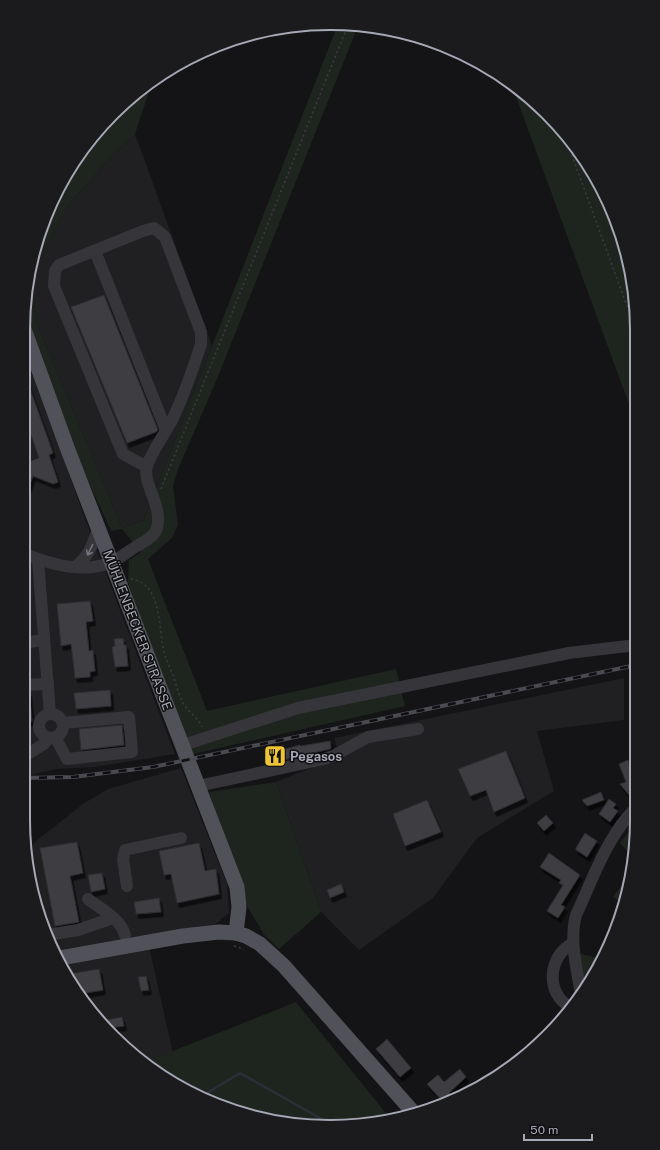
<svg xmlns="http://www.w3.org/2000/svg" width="660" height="1150" font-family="'Public Sans',sans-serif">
  <defs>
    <filter id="shadow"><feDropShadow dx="2.5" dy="4.5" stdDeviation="0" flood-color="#0009"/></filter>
  </defs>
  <rect width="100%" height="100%" fill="#141315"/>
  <g fill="#201f22">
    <polygon points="135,134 212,346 144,520 122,528 35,319 33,276 45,247 69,204 110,158"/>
    <polygon points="24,347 81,508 175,754 95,767 56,769 31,775 23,774"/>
    <polygon points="624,678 624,720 537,731 554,791 477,838 433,898 359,950 321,912 276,782 340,756 334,738"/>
    <polygon points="181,768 227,884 229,913 214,925 146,940 150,951 177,1071 160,1075 86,1007 39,918 28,852 35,842 83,804 108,789"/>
  </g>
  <g fill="#1e251f">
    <polygon points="338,24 358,26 217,379 178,469 173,486 178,525 172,538 148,559 207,711 396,669 405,706 193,754 159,671 128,582 129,560 141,552 122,529 111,531 69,439 24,317 24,310 39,232 75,160 113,113 153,80 135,134 110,158 69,204 45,247 33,276 35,319 122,528 144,520"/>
    <polygon points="511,83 547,113 596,176 621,232 636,310 636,423"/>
    <polygon points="276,782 321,912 279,949 265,936 247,906 209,792"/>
    <polygon points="636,823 636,840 631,865 630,854 620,843"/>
    <polygon points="629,875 624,904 613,897"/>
    <polygon points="578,953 601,959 585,990"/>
    <polygon points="296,1002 389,1117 350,1126 250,1116 159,1075 145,1062"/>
    <polygon points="513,1066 447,1104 443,1105 483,1076"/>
  </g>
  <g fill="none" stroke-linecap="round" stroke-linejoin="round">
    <polyline stroke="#2a3038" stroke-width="2.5" points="204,1095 240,1073 332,1125"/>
  </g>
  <g fill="#3e3d42" stroke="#2e2d31" filter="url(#shadow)">
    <polygon points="104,295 158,430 156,432 127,443 71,307"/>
    <polygon points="24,372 53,453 49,455 58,482 53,484 33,476 24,500 23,464 39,458 30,432 24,434"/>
    <polygon points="90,601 93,621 86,622 89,651 93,650 95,671 90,672 90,677 75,678 71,644 61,646 57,604"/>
    <polygon points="123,638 124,645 126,645 128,666 115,667 112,647 115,646 114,639"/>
    <polygon points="110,690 111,706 76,709 74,693"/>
    <polygon points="23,692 29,692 32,721 23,722"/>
    <polygon points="122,725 124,745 81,750 79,729"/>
    <polygon points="330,741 331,748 330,749 271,763 268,749 283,745 285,749 300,745 301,746"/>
    <polygon points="506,751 525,798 494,812 486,790 470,796 458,769"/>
    <polygon points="628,760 636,781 636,801 634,801 620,784 626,782 619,764"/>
    <polygon points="601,792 604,800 587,806 582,800"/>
    <polygon points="609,799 616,804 613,808 618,811 610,822 599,814"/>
    <polygon points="427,800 441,832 405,846 393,814"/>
    <polygon points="546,815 553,823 544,831 537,823"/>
    <polygon points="585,833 597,841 587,857 576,850 576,848"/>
    <polygon points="77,842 83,873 70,876 79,922 55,926 40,848"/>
    <polygon points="199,843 205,871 216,869 219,894 177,903 171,874 164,875 159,851"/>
    <polygon points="549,853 580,875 561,905 565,907 558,918 547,911 563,885 559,883 561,880 540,867"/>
    <polygon points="102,873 105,889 91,892 88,875"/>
    <polygon points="341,884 344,892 330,898 327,890"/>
    <polygon points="159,898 161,912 136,914 134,902"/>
    <polygon points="99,969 103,990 80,994 69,974"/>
    <polygon points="146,976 149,990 141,991 138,977"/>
    <polygon points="122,1017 124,1026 109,1028 101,1021"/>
    <polygon points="387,1039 411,1068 400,1077 376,1049"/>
    <polygon points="460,1069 466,1077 449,1093 452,1096 444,1103 427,1084 438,1075 444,1082"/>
  </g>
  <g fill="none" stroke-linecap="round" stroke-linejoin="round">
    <g stroke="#3b3c41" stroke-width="1.5" stroke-dasharray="2 3" stroke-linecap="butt">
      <polyline points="565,136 636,331"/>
      <polyline points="161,489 348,25"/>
      <path d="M131,579C163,584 158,629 164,652C166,660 170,668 173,675C176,684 178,693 182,701C187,712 198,717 202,727"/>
      <polyline points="234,946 244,949"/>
    </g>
    <g stroke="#35353a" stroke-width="12">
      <polyline points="95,251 166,430"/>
      <path d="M23,553C49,564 85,574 112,562C121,557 129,551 137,546C144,542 155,536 157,528C163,505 142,484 147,466C151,453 166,432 173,418C184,395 193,369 201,344V332L165,237L154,228L143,231L59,265L55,271L54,286L123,454L147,467"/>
      <polyline points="38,560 50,714"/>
      <path d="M75,567C89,556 92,546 98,529"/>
      <polyline points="23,643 44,640"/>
      <polyline points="23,685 48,684"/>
      <circle cx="51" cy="726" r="12"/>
      <polyline points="55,737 67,759 132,752 129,717 63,723"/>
      <polyline points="183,745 298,708 569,653 636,645"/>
      <polyline points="23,757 44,744 49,738"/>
      <polyline points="198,786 324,759 333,756 368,737 418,729"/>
      <polyline points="127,886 123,859 125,850 181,838"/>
      <path d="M88,899C101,909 121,919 125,935"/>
      <polyline points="48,935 78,930 113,918"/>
      <path d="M581,995C577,969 569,941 576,915C592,881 608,834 636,808"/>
      <path d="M570,1007C545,993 548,956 573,943"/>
    </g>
    <g stroke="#515159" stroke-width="15">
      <polyline points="24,329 68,450 237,887 239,907 236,933"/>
      <polyline points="60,958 183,936 219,932 236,933 246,936 260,944 284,966 413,1112"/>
    </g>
    <g stroke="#4a4b51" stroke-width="4">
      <polyline id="rail" points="23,778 73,777 153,767 636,665"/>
    </g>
    <use href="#rail" stroke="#0f0e10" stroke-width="2.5" stroke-dasharray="8" stroke-linecap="butt"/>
  </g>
  <defs><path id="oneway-shaft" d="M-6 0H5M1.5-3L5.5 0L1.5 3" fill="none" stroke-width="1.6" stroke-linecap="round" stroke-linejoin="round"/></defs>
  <use stroke="#73747e" href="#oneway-shaft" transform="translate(90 550) rotate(116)"/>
  <defs>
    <g id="restaurant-square" transform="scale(1.15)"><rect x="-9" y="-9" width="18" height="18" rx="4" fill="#ecc435" stroke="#0f0e10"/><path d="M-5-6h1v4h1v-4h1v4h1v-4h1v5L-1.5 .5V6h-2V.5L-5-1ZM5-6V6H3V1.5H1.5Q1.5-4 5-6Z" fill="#111"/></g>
  </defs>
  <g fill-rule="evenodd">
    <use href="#restaurant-square" x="275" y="756"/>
  </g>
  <g text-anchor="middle" stroke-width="3" stroke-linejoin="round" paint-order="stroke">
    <g font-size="13" fill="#a6a8b5" stroke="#0f0e10">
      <text transform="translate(138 630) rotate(69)" y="5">MÜHLENBECKER STRASSE</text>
    </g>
    <g font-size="13" font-weight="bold" fill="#a6a8b5" stroke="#0f0e10" text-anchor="start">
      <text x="290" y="761">Pegasos</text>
    </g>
  </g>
  <path d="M0 0H660V1150H0ZM330 30H330A300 300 0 0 1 630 330V820A300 300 0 0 1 330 1120H330A300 300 0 0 1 30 820V330A300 300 0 0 1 330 30Z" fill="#1b1a1d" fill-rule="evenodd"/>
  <path fill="none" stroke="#a6a8b5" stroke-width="2" d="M330 30H330A300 300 0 0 1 630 330V820A300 300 0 0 1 330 1120H330A300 300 0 0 1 30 820V330A300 300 0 0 1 330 30Z"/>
  <path d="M524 1134v6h68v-6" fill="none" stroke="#a6a8b5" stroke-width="2"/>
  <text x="530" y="1134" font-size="12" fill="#a6a8b5" stroke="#0f0e10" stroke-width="3" paint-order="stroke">50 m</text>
</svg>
